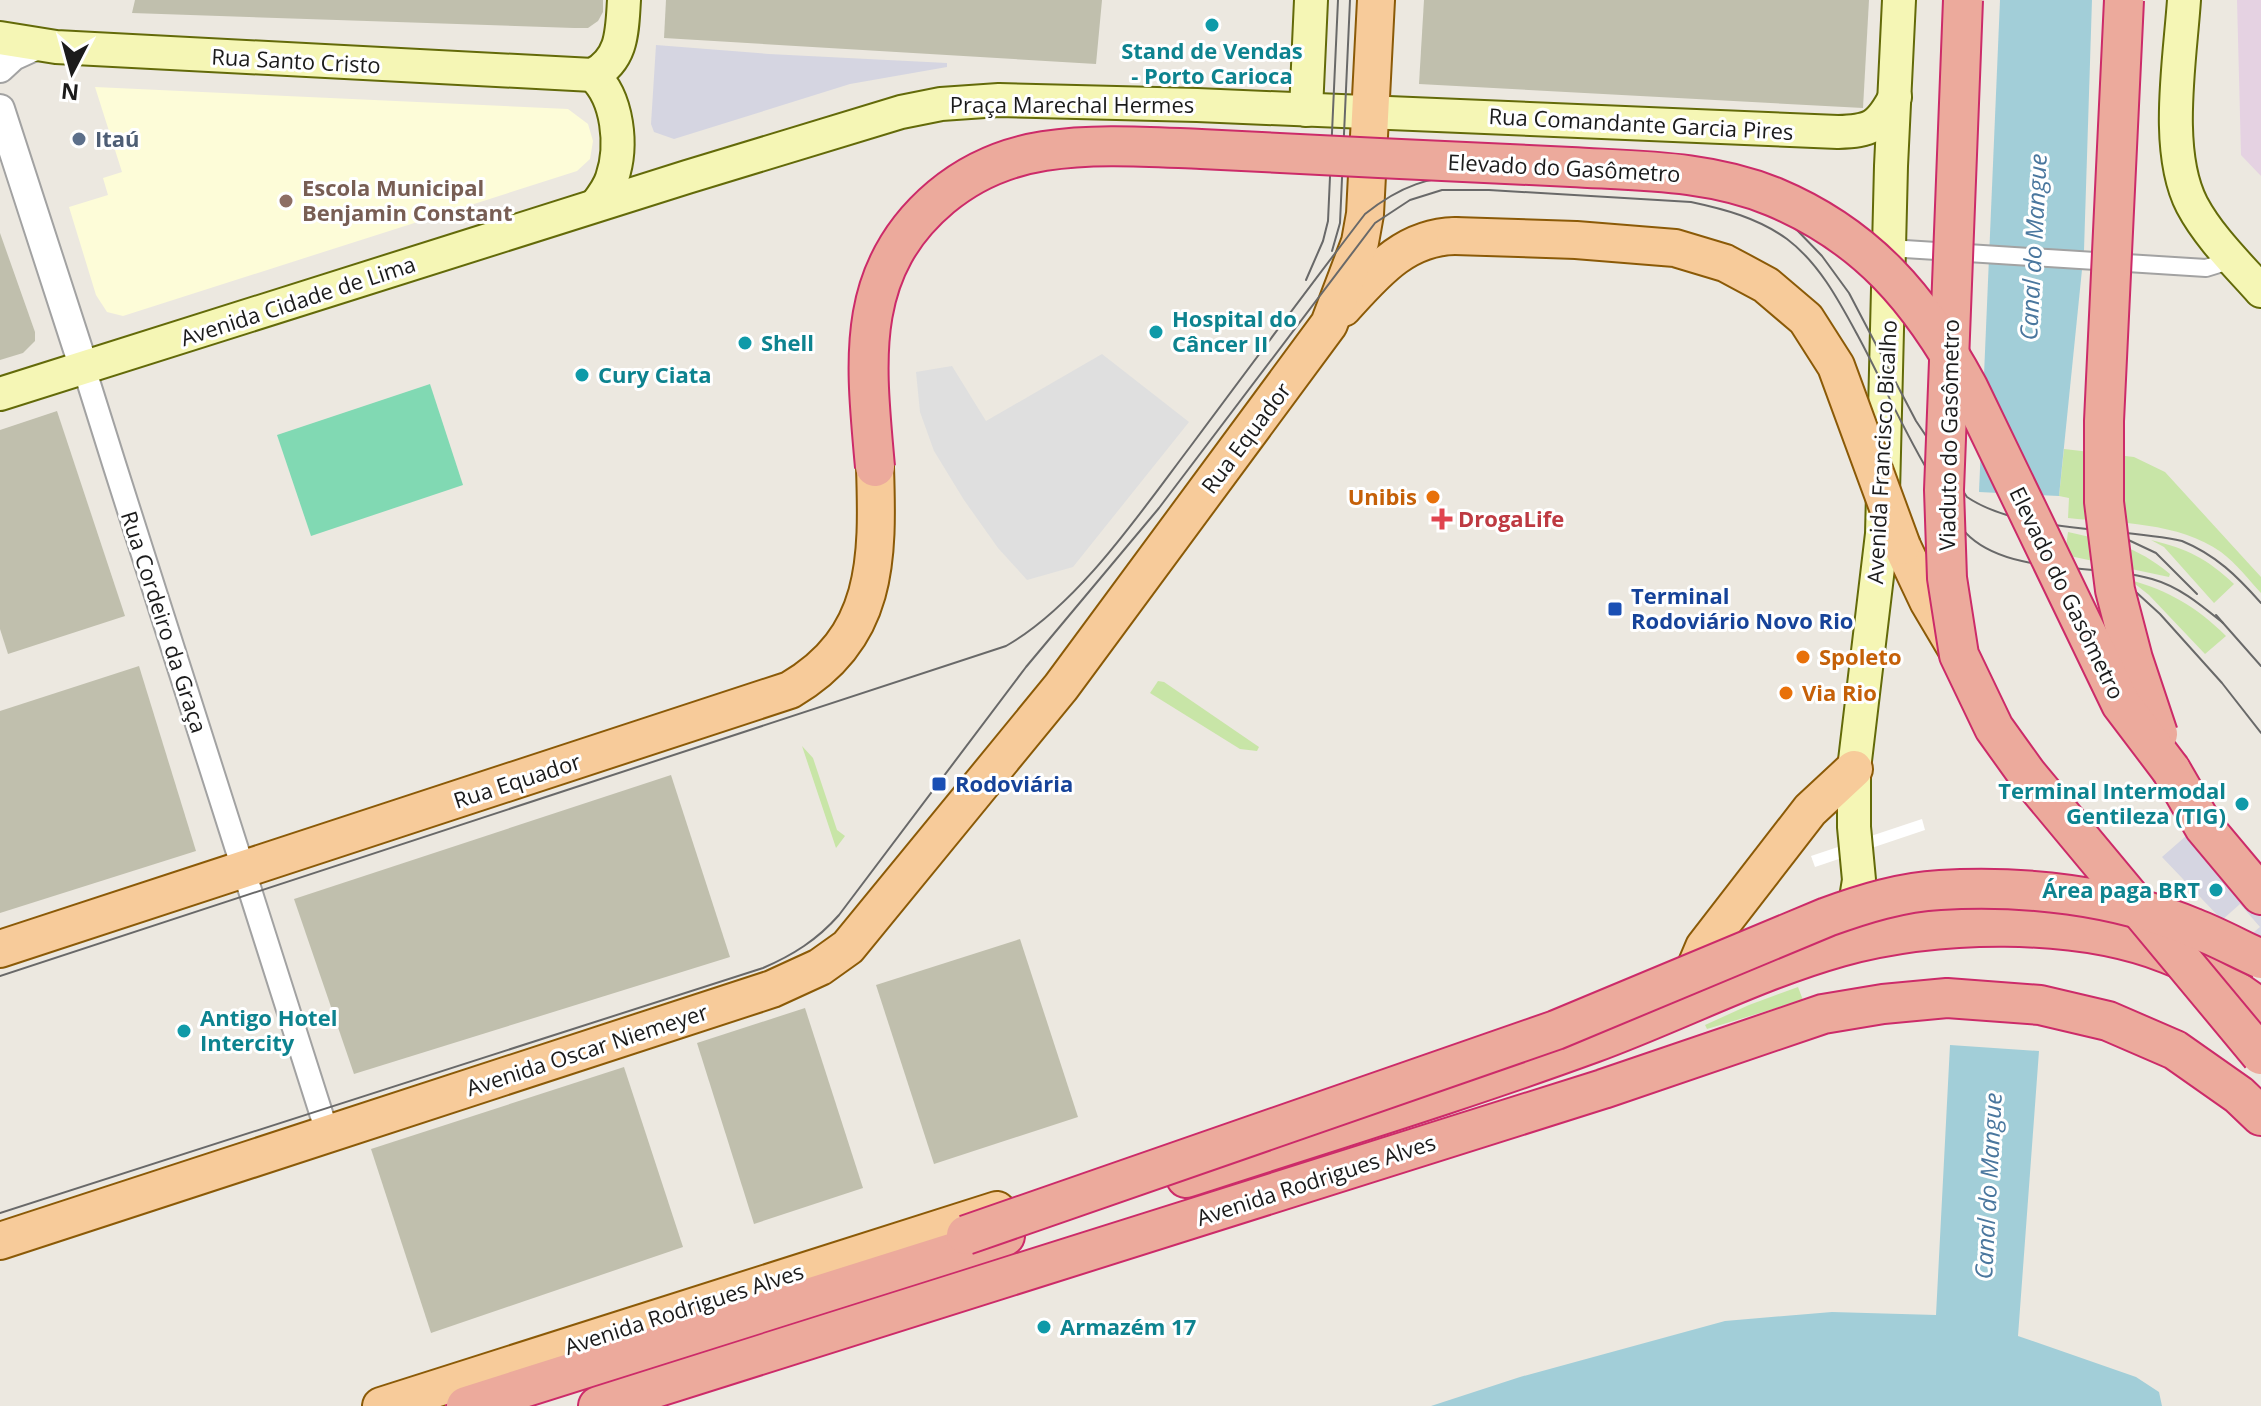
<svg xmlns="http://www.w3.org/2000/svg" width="2261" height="1406" font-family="'Open Sans',sans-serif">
  <rect width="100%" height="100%" fill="#ece8e0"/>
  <polygon fill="#e5d2e2" points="2237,0 2261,0 2261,176 2241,155"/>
  <polygon fill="#fdfcd8" points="95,87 568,109 588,124 593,141 590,159 577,171 123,316 107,312 96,295 69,207 108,195 103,178 122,172"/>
  <g fill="#c0bfad">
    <polygon points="135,0 603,0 603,12 598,21 588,28 574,28 132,13"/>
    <polygon points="666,0 1102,0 1096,64 664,38"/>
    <polygon points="1424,0 1869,0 1863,108 1419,84"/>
    <polygon points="0,233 35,332 35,341 23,353 0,360"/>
    <polygon points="57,411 125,616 8,654 0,629 0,430"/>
    <polygon points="139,666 196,851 0,913 0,711"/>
    <polygon points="671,775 730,957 354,1074 294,899"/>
    <polygon points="1020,939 1078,1117 934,1164 876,985"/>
    <polygon points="805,1008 863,1188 754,1224 697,1043"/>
    <polygon points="624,1067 683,1247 431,1333 371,1149"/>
  </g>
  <g fill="#c8e5a7">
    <path d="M2064,449L2134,457L2165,472L2261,577V593C2249,580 2236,563 2221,552C2179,522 2118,523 2068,518L2069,498L2059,496Z"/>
    <path d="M2068,532C2111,542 2135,545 2170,574L2169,577L2065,555Z"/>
    <path d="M2151,540C2188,549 2206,558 2234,584L2214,603L2164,547Z"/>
    <path d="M2130,580C2168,590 2198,608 2226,636L2205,654L2149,595Z"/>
    <polygon points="1158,681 1164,682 1259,747 1257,751 1240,749 1150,693"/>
    <polygon points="802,746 813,758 837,830 845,836 836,848"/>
    <polygon points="1798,987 1803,1000 1707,1029 1705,1025 1749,1005"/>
  </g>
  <polygon fill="#81d9b3" points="430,384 463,485 311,536 277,435"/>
  <polygon fill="#dfdfdf" points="1102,354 1189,422 1073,567 1027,580 998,548 964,500 934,451 920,412 916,372 952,366 986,421"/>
  <g fill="#d5d5e1">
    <polygon points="656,45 769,54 947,63 947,67 850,84 674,139 654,132 651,124"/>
    <polygon points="2194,829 2226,877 2261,914 2261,962 2242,942 2260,927 2240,904 2222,920 2162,857"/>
  </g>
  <g fill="#a2ced8">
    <polygon points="2000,0 2092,0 2084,250 2059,496 1979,492"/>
    <polygon points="1950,1045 2039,1051 2018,1336 2136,1377 2159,1392 2162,1406 1431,1406 1520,1377 1725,1321 1832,1312 1936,1315"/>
  </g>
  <polygon fill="#fff" points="1922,819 1925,830 1815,867 1811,856"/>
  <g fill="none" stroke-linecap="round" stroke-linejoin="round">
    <g stroke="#a2a2a2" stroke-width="20">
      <polyline id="pedestrian" points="1889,248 2206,268 2232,260"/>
    </g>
    <g stroke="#a2a2a2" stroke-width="26">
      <path id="minor" d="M84,368C164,624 247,879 328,1135"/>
    </g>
    <g stroke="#a2a2a2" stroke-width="32">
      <g id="tertiary">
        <polyline points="0,68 13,56 35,46"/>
        <polyline points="0,109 84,368"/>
      </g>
    </g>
    <g stroke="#636a09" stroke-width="36">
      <g id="secondary">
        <path d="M2184,0C2180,60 2164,151 2192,205C2209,237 2237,264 2261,291"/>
        <polyline points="0,38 56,47 593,75"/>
        <path d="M593,75C618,98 623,146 612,178C609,188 602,197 596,205"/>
        <path d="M593,75C623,59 622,31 624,0"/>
        <polyline points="1306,110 1311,0"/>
        <path d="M0,394L687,177L901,112L941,104L999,100L1197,105L1838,132C1871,131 1879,127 1895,97"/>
        <polyline points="1848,929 1853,917 1859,880 1854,827 1854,769 1882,534 1891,166 1899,0"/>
      </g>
    </g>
    <g stroke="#8b5a07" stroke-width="40">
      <g id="primary">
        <path d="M1343,308C1375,273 1404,237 1455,236"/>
        <polyline points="1902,546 1928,601 1957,650"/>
        <path d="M0,949L790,690C879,638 878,559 875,467"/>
        <polyline points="1685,992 1704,947 1810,810 1854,769"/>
        <polyline points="0,1241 772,989 820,967 848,947 1061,687 1329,324 1360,242 1365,214 1376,0"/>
        <polyline points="381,1406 997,1210"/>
      </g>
    </g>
    <g stroke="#cc2b69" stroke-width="42">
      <g id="trunk">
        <polyline points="2171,770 2204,827 2261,895"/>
        <path d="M1186,1178C1321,1134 1459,1092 1593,1043C1675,1013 1755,971 1840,947C1936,921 2074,917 2168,954C2202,967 2232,987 2261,1009"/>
        <polyline points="466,1406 1005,1236"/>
        <polyline points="598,1406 1603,1089 1823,1014 1883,1004 1947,998 2040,1005 2108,1021 2175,1050 2239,1095 2261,1116"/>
      </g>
    </g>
    <use href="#pedestrian" stroke="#fff" stroke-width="16"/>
    <use href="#minor" stroke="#fff" stroke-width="22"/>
    <use href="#tertiary" stroke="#fff" stroke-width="28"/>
    <use href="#secondary" stroke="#f5f6b5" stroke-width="32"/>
    <use href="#primary" stroke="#f7cb9a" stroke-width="36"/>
    <use href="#trunk" stroke="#ecaa9c" stroke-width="38"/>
    <g stroke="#696969" stroke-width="2">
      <polyline points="1332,251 1340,223 1350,0"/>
      <polyline points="1306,280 1323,241 1328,221 1338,0"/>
      <polyline points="2122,537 2156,553 2197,594"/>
      <polyline points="2096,576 2137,593 2160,614 2222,683 2261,733"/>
      <polyline points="2216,615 2261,666"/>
      <path d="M0,976L1006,646C1078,605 1140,513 1190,447C1248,369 1306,291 1365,214C1400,186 1429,176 1474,175L1690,187L1729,196L1765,209L1795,228L1822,256L1849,293L1916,421L1967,497C2020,533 2118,527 2182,541C2216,555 2237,576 2261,603"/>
      <path d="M0,1213L763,968C793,955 817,940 839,915L1026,667L1159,508L1375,223L1410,200L1442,190H1489L1691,202C1724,209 1758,218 1787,239C1819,263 1839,301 1858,336C1884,384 1905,435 1934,481C1945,498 1955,524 1970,537C2014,576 2097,563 2152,579C2180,587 2201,605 2223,623"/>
    </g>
    <g stroke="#8b5a07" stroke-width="40" stroke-linecap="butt">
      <polyline id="primary-bridge" points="1455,236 1576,240 1675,248 1725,263 1766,285 1806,319 1836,366 1902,546"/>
    </g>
    <g stroke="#cc2b69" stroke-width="42" stroke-linecap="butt">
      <g id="trunk-bridge">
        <polyline points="1963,0 1944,490 1947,578 1959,655 1994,728 2027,774 2261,1055"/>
        <polyline points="2124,0 2104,421 2104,502 2115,590 2133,659 2158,734"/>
        <path d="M875,467C866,364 853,271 941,197C971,172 1006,157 1044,151C1095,143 1149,147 1201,149C1260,152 1319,155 1379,158C1443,161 1507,164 1571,167C1639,171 1709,170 1774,197C1867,236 1921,300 1968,387L2121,704L2171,770"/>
        <path d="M966,1235L1556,1030L1827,917C1863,904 1901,892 1940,890C2024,885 2116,895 2194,928C2217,937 2239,949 2261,959"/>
      </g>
    </g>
    <use href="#primary-bridge" stroke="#f7cb9a" stroke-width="36"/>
    <use href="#trunk-bridge" stroke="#ecaa9c" stroke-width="38"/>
  </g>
  <g fill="#0f9aa8" stroke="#fff" stroke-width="3">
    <circle cx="1212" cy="25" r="8"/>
    <circle cx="1156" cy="332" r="8"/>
    <circle cx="745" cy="343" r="8"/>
    <circle cx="582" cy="375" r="8"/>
    <circle cx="2242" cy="804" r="8"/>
    <circle cx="2216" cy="890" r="8"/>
    <circle cx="184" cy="1031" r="8"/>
    <circle cx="1044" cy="1327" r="8"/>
  </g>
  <circle fill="#5c6f8a" stroke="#fff" stroke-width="3" cx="79" cy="139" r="8"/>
  <circle fill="#8d6e63" stroke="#fff" stroke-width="3" cx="286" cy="201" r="8"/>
  <g fill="#e8710a" stroke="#fff" stroke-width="3">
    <circle cx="1433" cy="497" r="8"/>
    <circle cx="1803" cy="657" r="8"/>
    <circle cx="1786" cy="693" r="8"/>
  </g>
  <path fill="#e0444e" stroke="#fff" stroke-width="3" d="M1438 507h8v8h8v8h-8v8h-8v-8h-8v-8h8z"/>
  <g fill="#1a4fb4" stroke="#fff" stroke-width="3">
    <rect x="1607" y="601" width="16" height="16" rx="4"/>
    <rect x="931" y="776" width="16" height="16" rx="4"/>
  </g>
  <g text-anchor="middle" stroke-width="6" stroke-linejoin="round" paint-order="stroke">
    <g font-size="22" font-weight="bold" fill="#0d838f" stroke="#fff" text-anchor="start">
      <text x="1212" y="59" text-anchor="middle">Stand de Vendas<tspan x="1212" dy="25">- Porto Carioca</tspan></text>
      <text x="1172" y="327">Hospital do<tspan x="1172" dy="25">Câncer II</tspan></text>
      <text x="761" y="351">Shell</text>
      <text x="598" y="383">Cury Ciata</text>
      <text x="2226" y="799" text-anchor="end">Terminal Intermodal<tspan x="2226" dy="25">Gentileza (TIG)</tspan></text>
      <text x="2200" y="898" text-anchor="end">Área paga BRT</text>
      <text x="200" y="1026">Antigo Hotel<tspan x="200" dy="25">Intercity</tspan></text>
      <text x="1060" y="1335">Armazém 17</text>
    </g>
    <g font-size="22" fill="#1b1b1b" stroke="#fff">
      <text transform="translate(296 61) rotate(3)" y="8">Rua Santo Cristo</text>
      <text x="1072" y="113">Praça Marechal Hermes</text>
      <text transform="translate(1641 124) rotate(3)" y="8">Rua Comandante Garcia Pires</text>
      <text transform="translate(1564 168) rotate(3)" y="8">Elevado do Gasômetro</text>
      <text transform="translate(298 301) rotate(-18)" y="8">Avenida Cidade de Lima</text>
      <text transform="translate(1949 435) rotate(-89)" y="8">Viaduto do Gasômetro</text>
      <text transform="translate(1246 438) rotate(-53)" y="8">Rua Equador</text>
      <text transform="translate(1882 452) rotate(-87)" y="8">Avenida Francisco Bicalho</text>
      <text transform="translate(2067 593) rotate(64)" y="8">Elevado do Gasômetro</text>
      <text transform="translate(164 622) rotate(72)" y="8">Rua Cordeiro da Graça</text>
      <text transform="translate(517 781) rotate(-18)" y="8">Rua Equador</text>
      <text transform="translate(587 1050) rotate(-18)" y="8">Avenida Oscar Niemeyer</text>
      <text transform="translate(1316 1180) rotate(-18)" y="8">Avenida Rodrigues Alves</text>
      <text transform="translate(684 1309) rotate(-18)" y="8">Avenida Rodrigues Alves</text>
    </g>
    <g font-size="22" font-weight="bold" fill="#4e5e75" stroke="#fff" text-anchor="start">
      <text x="95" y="147">Itaú</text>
    </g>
    <g font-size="22" font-weight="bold" fill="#785e54" stroke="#fff" text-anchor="start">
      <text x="302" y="196">Escola Municipal<tspan x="302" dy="25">Benjamin Constant</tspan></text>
    </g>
    <g font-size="22" font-weight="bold" fill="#c56008" stroke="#fff" text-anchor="start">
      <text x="1417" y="505" text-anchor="end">Unibis</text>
      <text x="1819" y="665">Spoleto</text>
      <text x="1802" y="701">Via Rio</text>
    </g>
    <g font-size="22" font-weight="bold" fill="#be3a42" stroke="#fff" text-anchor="start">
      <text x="1458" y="527">DrogaLife</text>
    </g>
    <g font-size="22" font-weight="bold" fill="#164399" stroke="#fff" text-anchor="start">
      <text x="1631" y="604">Terminal<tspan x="1631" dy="25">Rodoviário Novo Rio</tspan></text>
      <text x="955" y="792">Rodoviária</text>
    </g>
    <g font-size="24" font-style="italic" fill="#4a779e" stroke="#fff">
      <text transform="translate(2034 247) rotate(-87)" y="8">Canal do Mangue</text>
      <text transform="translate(1989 1186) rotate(-87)" y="8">Canal do Mangue</text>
    </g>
  </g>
  <g transform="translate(72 72) rotate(186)" stroke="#ffffff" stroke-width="6" paint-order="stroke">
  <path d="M0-6L14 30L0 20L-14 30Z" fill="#1b1b1b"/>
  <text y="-12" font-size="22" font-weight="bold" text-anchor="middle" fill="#1b1b1b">N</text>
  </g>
</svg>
